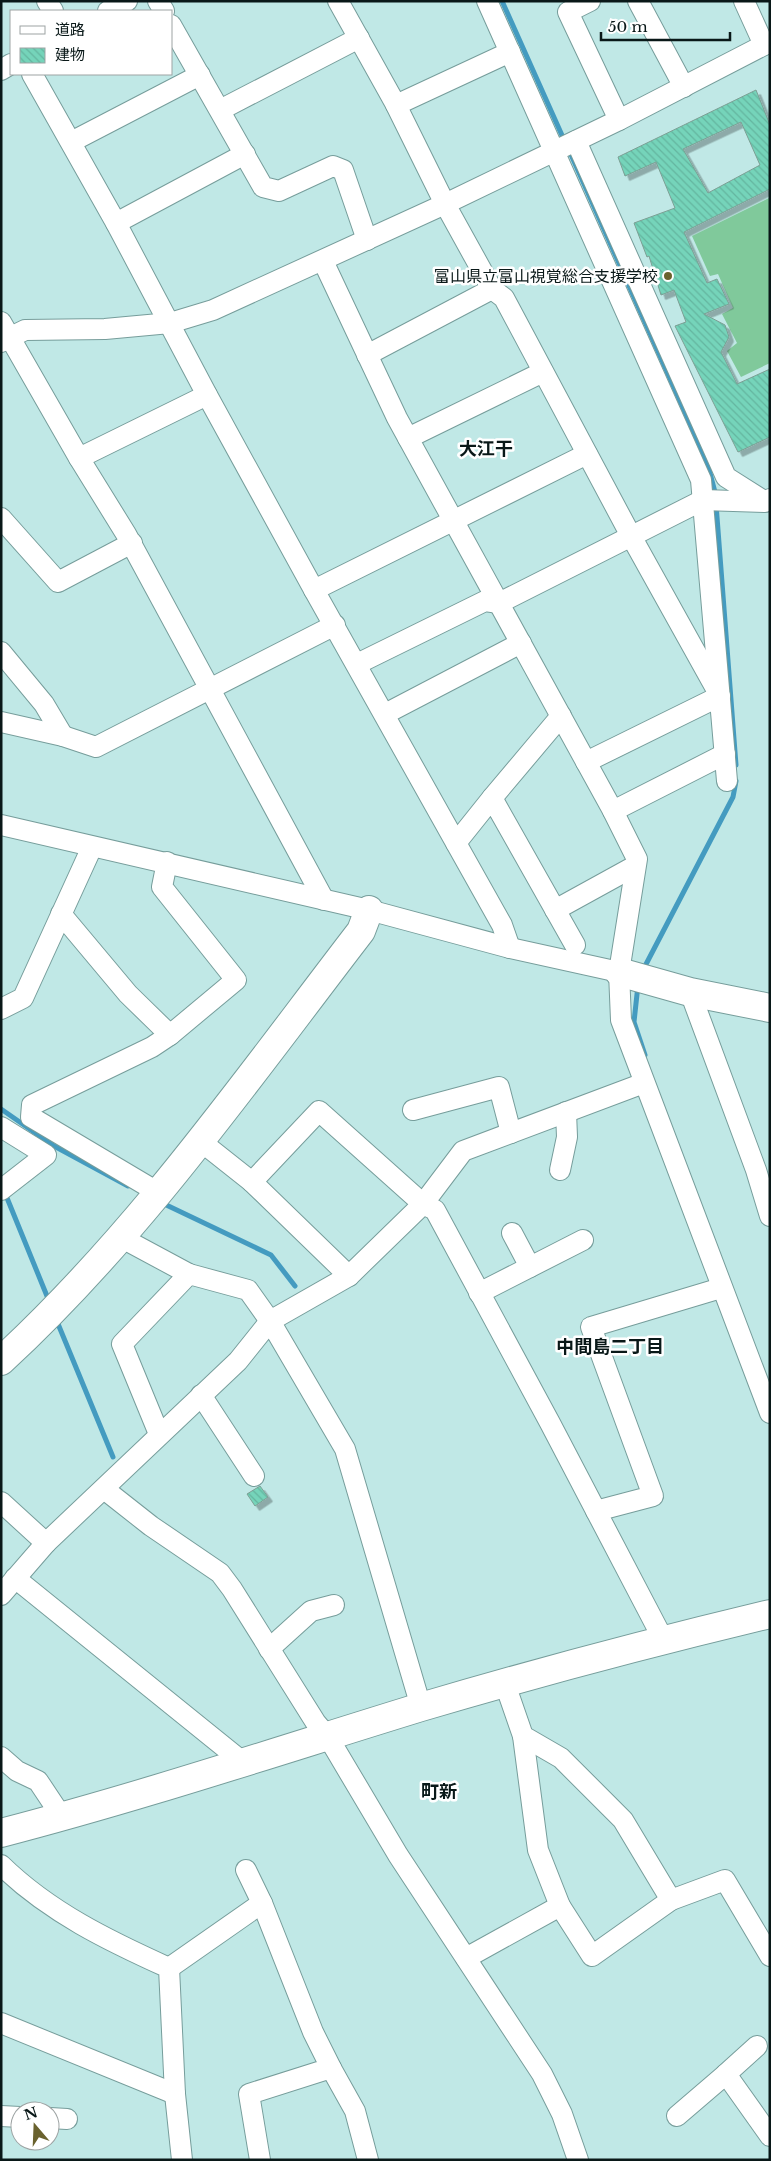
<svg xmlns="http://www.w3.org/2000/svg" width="771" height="2161" font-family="'Libre Baskerville','Noto Sans JP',serif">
  <defs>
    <pattern id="building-back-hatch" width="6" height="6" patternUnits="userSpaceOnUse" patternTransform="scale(1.25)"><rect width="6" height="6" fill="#75d4ba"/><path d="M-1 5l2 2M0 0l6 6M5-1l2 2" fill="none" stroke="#64b59f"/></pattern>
    <filter id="shadow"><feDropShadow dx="4.5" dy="4.5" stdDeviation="0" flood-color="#0004"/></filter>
  </defs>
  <rect width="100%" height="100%" fill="#c0e8e6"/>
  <polygon fill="#80c99b" points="769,198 770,363 741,377 727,351 737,343 722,314 733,308 718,274 710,276 692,236"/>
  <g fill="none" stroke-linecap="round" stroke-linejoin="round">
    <g stroke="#449bc0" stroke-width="5">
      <polyline points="502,1 565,142"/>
      <polyline points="569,150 707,462 716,496"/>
      <polyline points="716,504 736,765"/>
      <polyline points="643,970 733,797 736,781"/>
      <polyline points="638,985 634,1022 645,1055"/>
      <polyline points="1,1109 54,1146 128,1186"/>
      <polyline points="5,1193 49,1301"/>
      <polyline points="160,1202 271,1255 295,1286"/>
      <polyline points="56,1319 113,1457"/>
    </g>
  </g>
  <g fill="url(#building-back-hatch)" stroke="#7c9f94" fill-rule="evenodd" filter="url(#shadow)">
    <path d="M756,90L770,125V189L684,232L707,283L717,279L729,304L704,314L725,325L729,337L721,352L737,384L770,369V437L738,452L675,326L686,322L674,290L661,295L649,256L647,257L634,223L675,208L656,162L625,176L618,157ZM741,122L760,165L708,193L683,149Z"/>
    <polygon points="260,1486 268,1497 255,1506 247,1494"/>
  </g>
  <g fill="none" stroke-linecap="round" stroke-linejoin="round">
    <g stroke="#769d9b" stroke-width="22">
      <g id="street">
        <polyline points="47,1 53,11"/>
        <polyline points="158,1 164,11"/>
        <polyline points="338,1 396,105"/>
        <polyline points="487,1 701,480 727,781"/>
        <polyline points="590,1 568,12 619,120"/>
        <polyline points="638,1 684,87"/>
        <polyline points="744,1 764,45"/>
        <polyline points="108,11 127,1"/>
        <polyline points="171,25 263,187 279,191 333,166 343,170 367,240"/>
        <polyline points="510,52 396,105 445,204 492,289 504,298 631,536 720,696 586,762"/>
        <polyline points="1,70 11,64"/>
        <polyline points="32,74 116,223 207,395 314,590 502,925 510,948"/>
        <polyline points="220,110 359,38"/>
        <polyline points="576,141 726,477 764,501"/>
        <polyline points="71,142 200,75"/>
        <polyline points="116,223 245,154"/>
        <polyline points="323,261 397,418 613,811 637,859 619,972 621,1020 770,1413"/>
        <polyline points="1,322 79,458 126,534 324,900"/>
        <polyline points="1,342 25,330 105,329 170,323 213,310 445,204 619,120 770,42"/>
        <polyline points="367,355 492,289"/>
        <polyline points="408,438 543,372"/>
        <polyline points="79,458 207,395"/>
        <polyline points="1,518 58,582 132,543"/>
        <polyline points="314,590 587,454"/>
        <polyline points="1,652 44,704 63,736"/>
        <polyline points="357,664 485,601 499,603 703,500 765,502 770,499"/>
        <polyline points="385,714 521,643"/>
        <polyline points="1,722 63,736 96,747 335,625"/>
        <polyline points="492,798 561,716"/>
        <polyline points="613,811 725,754"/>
        <polyline points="1,825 369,910 510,948 619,972"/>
        <polyline points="456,843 492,798 575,945"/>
        <polyline points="555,910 635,866"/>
        <polyline points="61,914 128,994 170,1035 236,980 162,887 167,862"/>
        <polyline points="690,992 756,1170 770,1216"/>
        <polyline points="1,1009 23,998 92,847"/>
        <polyline points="413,1110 499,1087 511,1133"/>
        <polyline points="1,1127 46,1155 1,1190"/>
        <polyline points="199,1140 252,1182"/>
        <polyline points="560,1170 567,1137 566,1112"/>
        <polyline points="159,1193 31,1117 32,1105 152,1047 170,1035"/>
        <polyline points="512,1233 530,1267"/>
        <polyline points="122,1238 189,1274"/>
        <polyline points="349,1276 252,1182 319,1111 423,1204 435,1210 550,1423 663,1639"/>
        <polyline points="479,1293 583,1240"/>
        <polyline points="201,1395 254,1476"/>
        <polyline points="159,1434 122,1344 189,1274 248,1290 270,1321 349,1276 423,1204 463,1151 644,1083"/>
        <polyline points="104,1489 151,1526 220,1573 232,1589 316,1723 328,1737 398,1855 542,2074 562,2114 578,2160"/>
        <polyline points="1,1502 46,1543"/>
        <polyline points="596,1511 653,1496 591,1327 721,1288"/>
        <polyline points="15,1578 244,1763"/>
        <polyline points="1,1595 46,1543 238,1361 270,1321 345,1449 421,1707"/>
        <polyline points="269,1649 311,1611 334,1605"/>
        <polyline points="505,1684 523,1736 561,1758 623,1820 671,1900 725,1880 770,1956"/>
        <polyline points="1,1757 17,1771 38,1781 62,1817"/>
        <path d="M1,1865C49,1912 109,1941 169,1968L175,2094L182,2160"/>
        <polyline points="560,1906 592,1956 671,1900"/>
        <polyline points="466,1958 560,1906 538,1850 523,1736"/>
        <polyline points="169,1968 262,1903 246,1870"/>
        <polyline points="1,2023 175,2094"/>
        <polyline points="331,2068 355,2111 368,2160"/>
        <polyline points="726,2074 757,2046"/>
        <polyline points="1,2116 20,2117"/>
        <polyline points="677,2116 726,2074 770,2136"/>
        <polyline points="50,2118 67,2119"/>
        <polyline points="260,2160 249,2094 331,2068 313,2032 262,1903"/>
      </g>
    </g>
    <g stroke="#769d9b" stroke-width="30">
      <g id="secondary">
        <polyline points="619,972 690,992 770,1008"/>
        <path d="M1,1361C139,1234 247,1079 361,931L369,910"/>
        <path d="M1,1833C143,1796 281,1750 421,1707C536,1673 653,1642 770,1614"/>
      </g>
    </g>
    <use href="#street" stroke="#fff" stroke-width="20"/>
    <use href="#secondary" stroke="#fff" stroke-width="28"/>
  </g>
  <circle fill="#6a622e" stroke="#fff" stroke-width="2" cx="668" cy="276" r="5"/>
  <g text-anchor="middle" stroke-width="5" stroke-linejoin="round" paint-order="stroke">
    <g font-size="16" fill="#091818" stroke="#fff" text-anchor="end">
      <text x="658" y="282">富山県立富山視覚総合支援学校</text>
    </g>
    <g font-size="18" font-weight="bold" fill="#091818" stroke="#fff">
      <text x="486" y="455">大江干</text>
      <text x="610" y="1353">中間島二丁目</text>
      <text x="439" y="1798">町新</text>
    </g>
  </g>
  <rect width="771" height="2161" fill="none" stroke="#091818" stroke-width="5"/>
  <rect x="10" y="10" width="162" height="65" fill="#ffffff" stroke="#9da3a3"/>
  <rect x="20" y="26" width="25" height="8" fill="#ffffff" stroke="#9da3a3"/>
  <text x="55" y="35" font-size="15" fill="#091818">道路</text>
  <rect x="20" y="48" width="25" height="15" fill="url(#building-back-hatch)" stroke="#9da3a3"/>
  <text x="55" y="60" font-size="15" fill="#091818">建物</text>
  <g transform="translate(35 2126) rotate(341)"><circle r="24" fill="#ffffff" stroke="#9da3a3"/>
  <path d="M0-4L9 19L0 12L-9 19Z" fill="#6a622e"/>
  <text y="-8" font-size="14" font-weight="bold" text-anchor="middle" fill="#091818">N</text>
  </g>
  <path d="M601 32v8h129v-8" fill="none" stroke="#091818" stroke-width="2.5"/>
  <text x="608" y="32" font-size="15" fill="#091818" stroke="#ffffff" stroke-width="4" paint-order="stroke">50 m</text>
</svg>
